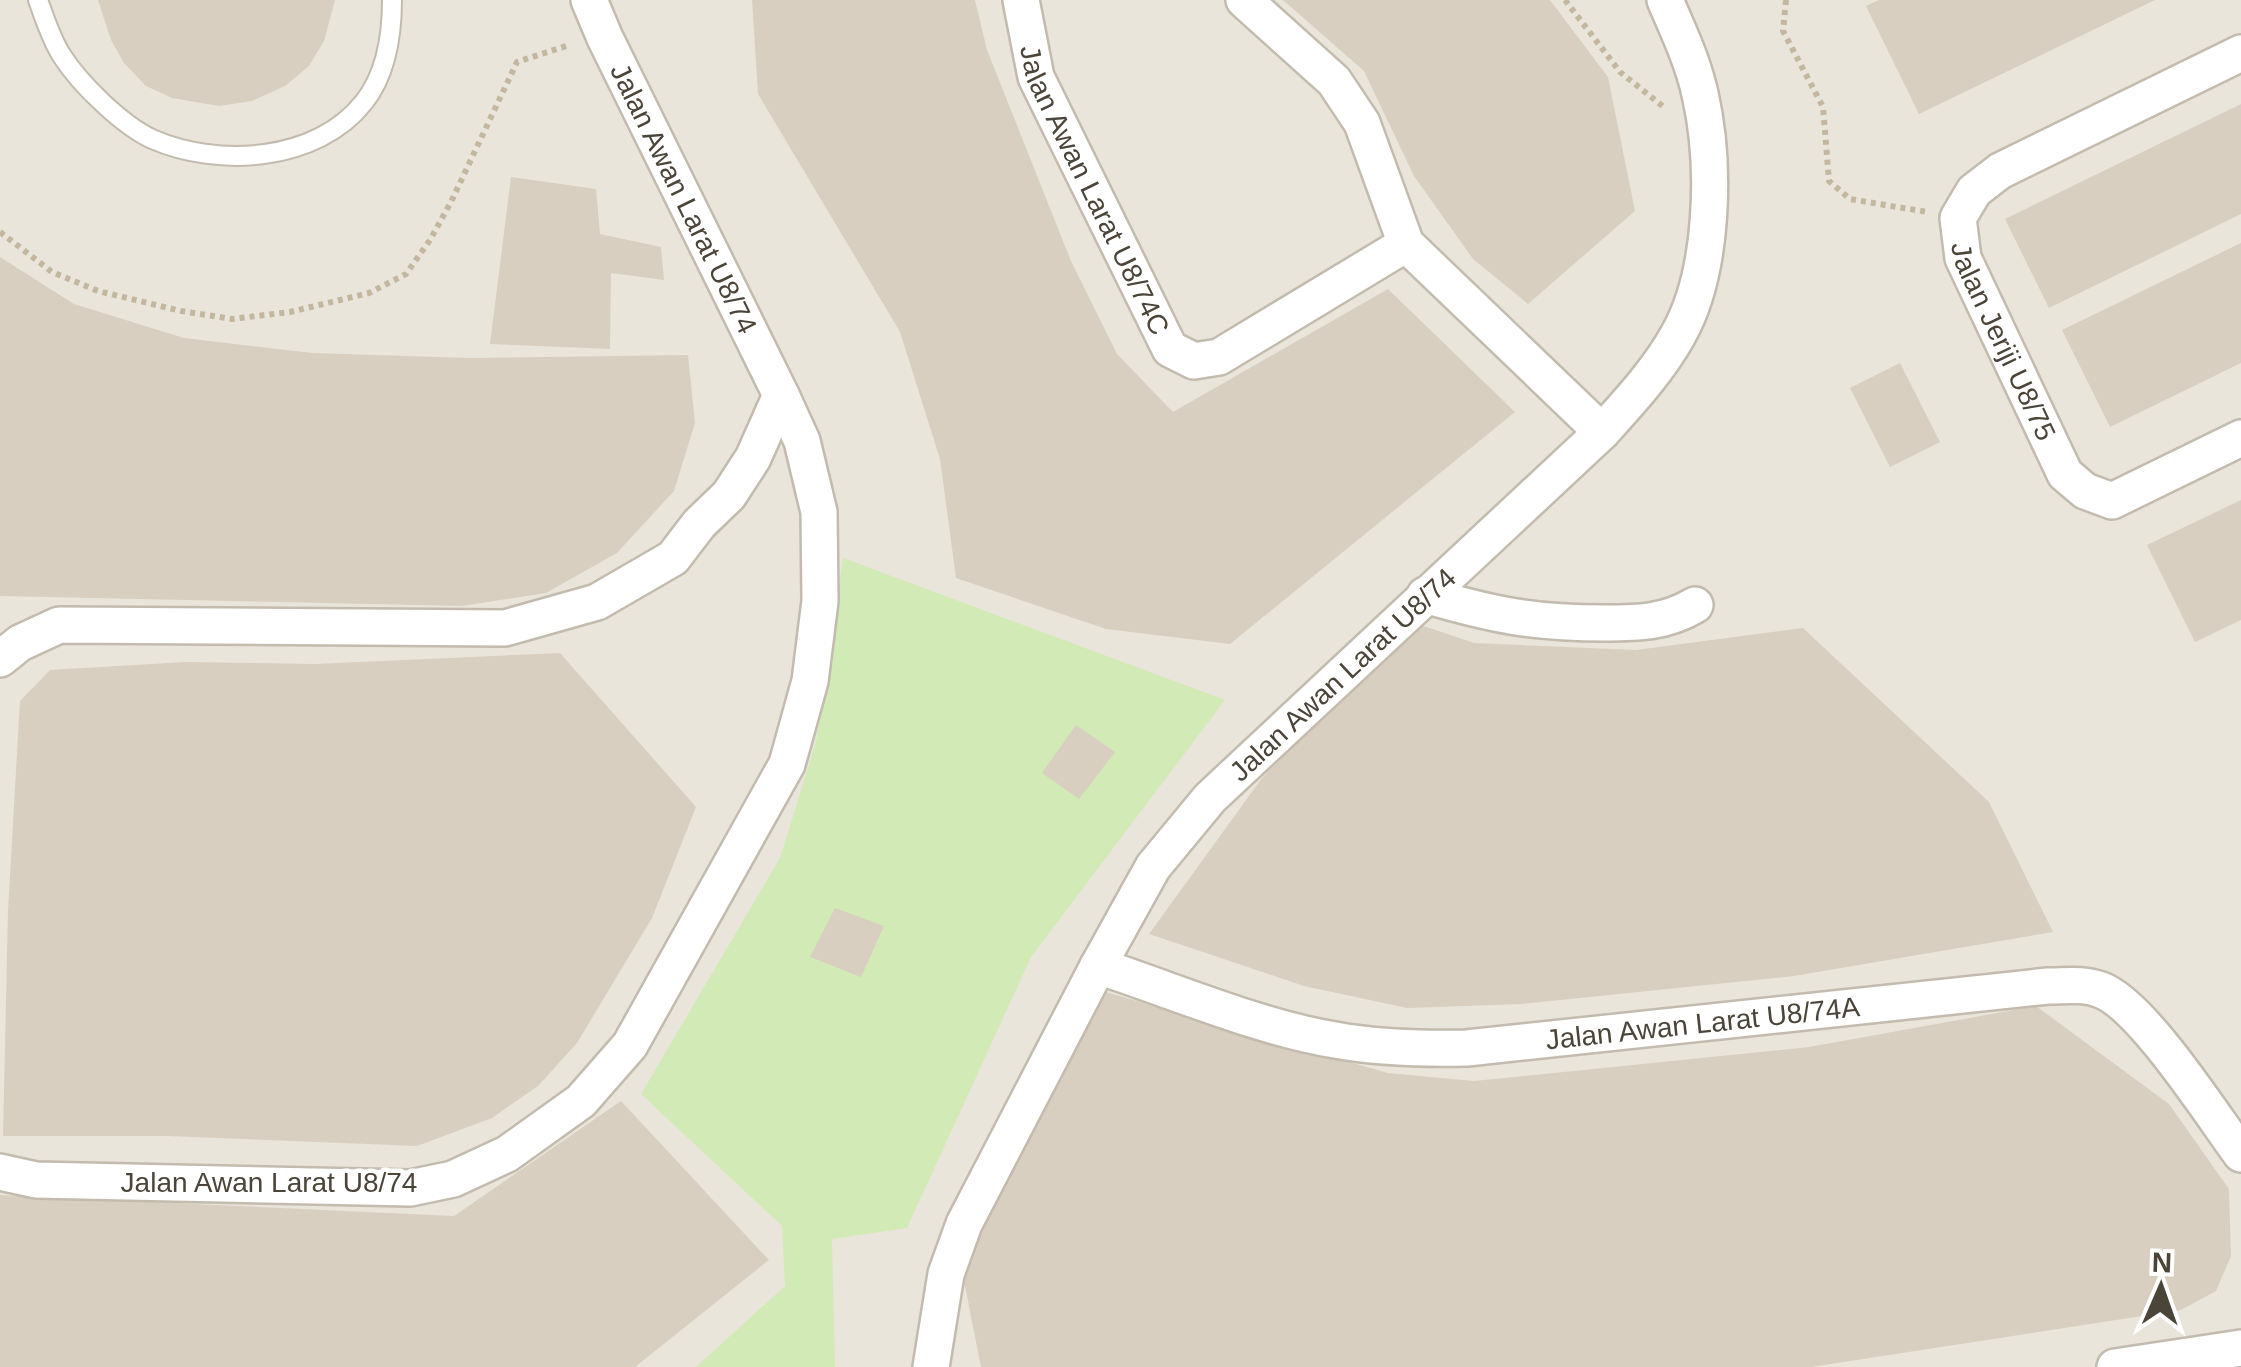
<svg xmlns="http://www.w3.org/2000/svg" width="2241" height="1367" font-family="Arial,sans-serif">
  <rect width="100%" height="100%" fill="#f6f3ec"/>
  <rect fill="#eae5da" x="0" y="0" width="2241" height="1367"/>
  <polygon fill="#d2eab5" points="843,558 1225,700 1031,957 907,1228 832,1239 835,1367 696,1367 785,1286 782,1226 641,1094 780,858 816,742"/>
  <g fill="#d8cfc1">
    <polygon points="98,0 335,0 324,41 309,66 285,86 252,101 219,106 172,98 146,86 124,63 111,40"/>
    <polygon points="752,0 975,0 987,50 1071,261 1117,354 1173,412 1388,289 1515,412 1230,644 1106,629 956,578 940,459 900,332 758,94"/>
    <polygon points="1283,0 1550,0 1608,77 1635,211 1528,304 1473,259 1414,176 1364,71"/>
    <polygon points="1879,0 2155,0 1919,114 1866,6"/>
    <polygon points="2241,104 2241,214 2049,308 2005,219"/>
    <polygon points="511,177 596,189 600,234 661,247 664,280 611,273 610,349 490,344"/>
    <polygon points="2241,243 2241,363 2110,427 2062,330"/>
    <polygon points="0,257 74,304 184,338 312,353 470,358 688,355 695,423 674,491 617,553 546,593 462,606 0,596"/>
    <polygon points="1900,363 1940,442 1890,467 1850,388"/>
    <polygon points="2241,500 2241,620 2195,642 2147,545"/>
    <polygon points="1415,623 1474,643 1636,650 1803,628 1989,802 2053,932 1794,976 1522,1004 1407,1008 1304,986 1149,934 1262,778"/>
    <polygon points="560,653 696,807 652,918 577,1043 538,1086 492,1118 417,1146 167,1136 3,1136 8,911 20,701 50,670 185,662 315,664"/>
    <polygon points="1076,725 1115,752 1079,799 1042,773"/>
    <polygon points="835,908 884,926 861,977 810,957"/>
    <polygon points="1102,991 1388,1073 1474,1081 1809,1047 2036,1006 2169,1104 2229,1189 2231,1256 2216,1291 2181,1310 1811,1367 981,1367 963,1276 994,1194"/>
    <polygon points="621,1101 769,1260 635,1367 0,1367 0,1195 454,1216"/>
  </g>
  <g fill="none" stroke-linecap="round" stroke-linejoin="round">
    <g stroke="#c2bbae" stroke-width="22">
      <path id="lane" d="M38,0C45,19 51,39 62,56C80,84 122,125 152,139C218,168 317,162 364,102C387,73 392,35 392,0"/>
    </g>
    <g stroke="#c2bbae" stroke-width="40">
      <g id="street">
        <path id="s1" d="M589,0L605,38L781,395"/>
        <path id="s2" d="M1021,0L1036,77L1170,349L1194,361L1219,357L1406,244"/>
        <polyline points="1244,0 1334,81 1362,123 1406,244 1602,432"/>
        <path id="s3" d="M2241,53L2000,171L1974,191L1958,218L1963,258L2065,474L2085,491L2112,501L2241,438"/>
        <path d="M1425,595C1493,615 1533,623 1604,623C1638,623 1665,623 1695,605"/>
        <polyline points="0,659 20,643 59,625 505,628 597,602 673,558 699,524 729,495 753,458 781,395 802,441 819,512 820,601 810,681 787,764 630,1045 581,1101 507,1154 453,1179 410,1188 36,1180 0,1172"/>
        <path id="s4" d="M1098,966C1172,990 1260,1028 1335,1040C1379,1048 1423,1049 1467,1048L2048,986C2065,986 2084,983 2101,990C2142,1005 2212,1115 2241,1154"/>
        <path id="s5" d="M931,1367L946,1274L964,1224L1098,966L1153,867L1210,798L1602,432C1629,402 1658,371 1678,335C1714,272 1716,164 1700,94C1693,62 1678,30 1665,0"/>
        <polyline points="2115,1367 2241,1348"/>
      </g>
    </g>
    <g stroke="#c4b79f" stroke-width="6" stroke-dasharray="5 5" stroke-linecap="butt">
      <polyline points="1565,0 1620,72 1665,108"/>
      <polyline points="1786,0 1783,31 1823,107 1829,181 1850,199 1927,212"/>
      <polyline points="0,232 52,272 98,291 181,311 232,319 290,312 369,293 406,274 430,240 451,202 517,62 569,45"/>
    </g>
    <use href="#lane" stroke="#fff" stroke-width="18"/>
    <use href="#street" stroke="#fff" stroke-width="35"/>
  </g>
  <g text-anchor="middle" stroke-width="9" stroke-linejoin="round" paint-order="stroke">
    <g font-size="28" fill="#4b4439" stroke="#fff">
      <text dy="10" stroke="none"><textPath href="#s2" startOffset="205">Jalan Awan Larat U8/74C</textPath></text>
      <text dy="10" stroke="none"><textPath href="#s1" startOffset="220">Jalan Awan Larat U8/74</textPath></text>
      <text dy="10" stroke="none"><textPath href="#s3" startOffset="465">Jalan Jeriji U8/75</textPath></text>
      <text dy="10" stroke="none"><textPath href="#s5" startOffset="822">Jalan Awan Larat U8/74</textPath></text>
      <text dy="10" stroke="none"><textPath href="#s4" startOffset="618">Jalan Awan Larat U8/74A</textPath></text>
      <text x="269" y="1192">Jalan Awan Larat U8/74</text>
    </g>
  </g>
  <g transform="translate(2161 1287) rotate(2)" stroke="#ffffff" stroke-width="8" paint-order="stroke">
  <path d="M0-8L18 38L0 25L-18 38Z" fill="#4b4439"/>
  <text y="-15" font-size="28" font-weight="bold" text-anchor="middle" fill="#4b4439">N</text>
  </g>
</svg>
